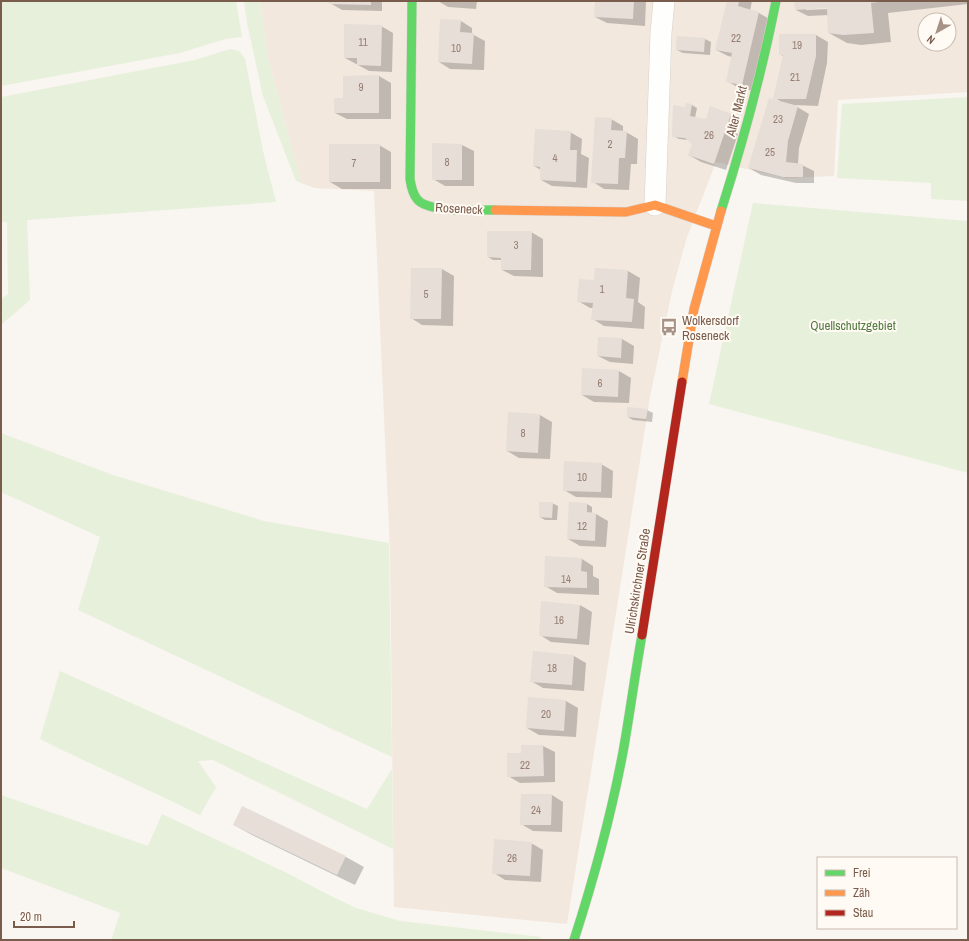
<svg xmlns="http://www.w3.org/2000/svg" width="969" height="941" font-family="'Archivo Narrow',sans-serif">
  <rect width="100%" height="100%" fill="#f9f5f0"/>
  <path fill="#f2e8de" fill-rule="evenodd" d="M260,1H968V92L838,100L834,176L786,178L716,162L687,237L672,291L650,397L567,924L394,907L390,551L374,191L315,188L301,183L268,59ZM925,20H949V44H925Z"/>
  <g fill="#e7f0db">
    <polygon points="5,1 236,1 242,37 225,39 180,53 1,86 1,2"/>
    <polygon points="244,1 260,1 268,59 301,183 296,181 263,96 247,23"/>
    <polygon points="230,49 239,51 245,59 263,151 276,202 27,220 30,300 2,324 1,328 1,299 8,294 7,222 1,222 1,97 195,60"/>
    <polygon points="968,97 968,201 931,199 931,183 837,178 842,104"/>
    <polygon points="753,203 968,221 968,473 709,404"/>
    <polygon points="1,433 113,475 264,521 389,543 392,757 78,610 100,537 1,492"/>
    <path d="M60,671L367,809L392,769L393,849L213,760L198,761L216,787L200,815C147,788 93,766 40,739Z"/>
    <polygon points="1,795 148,846 162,814 287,873 325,893 356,908 400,921 541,937 540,940 111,940 120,913 1,868"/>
  </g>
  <g fill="#0003" fill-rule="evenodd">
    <polygon points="330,1 382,1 382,11 342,10 330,3"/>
    <polygon points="438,1 477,1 476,9 448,7"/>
    <polygon points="596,1 646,1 645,26 607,23 595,17"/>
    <polygon points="728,1 752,1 750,11 759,13 771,20 754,91 739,88 727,81 732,57 728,56 716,50"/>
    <path d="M795,1H968V4L888,13L891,42L861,45L847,43L829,33V15L808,16L796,10ZM828,7V9L806,10V8Z"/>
    <polygon points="461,21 472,28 472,34 485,41 484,70 450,69 439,62"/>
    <polygon points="381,26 393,33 392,72 369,71 345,58"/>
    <polygon points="816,35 828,42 827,63 818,106 794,105 809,114 799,148 798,164 802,165 814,171 814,183 796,183 761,175 749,168 780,101 775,98 784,57 780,54"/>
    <polygon points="705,39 711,42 710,55 683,53 677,50"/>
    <polygon points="379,76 391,83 391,119 347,119 335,113 344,99"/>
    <polygon points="692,105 697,108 695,118 711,121 711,107 736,118 732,130 738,134 726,170 701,162 689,155 693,144 689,140 679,139 673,136 686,108"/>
    <polygon points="611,119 623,126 623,132 626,132 638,139 637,164 631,164 629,190 604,189 593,182"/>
    <polygon points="570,132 582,139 581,154 589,158 587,188 552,186 541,180 541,170 534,166"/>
    <polygon points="379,145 391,152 391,189 342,189 330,182"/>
    <polygon points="462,145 474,151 474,186 445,186 433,179"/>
    <polygon points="531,232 543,239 543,277 514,276 502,270 502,260 493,260 488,257"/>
    <polygon points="442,269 454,276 453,326 422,325 411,318"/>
    <polygon points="628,271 640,278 638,302 645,307 644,329 604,326 593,319 593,308 590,308 578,301 595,281"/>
    <polygon points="622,339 634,346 633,364 610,362 598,356"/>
    <polygon points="619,371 631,378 629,403 594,402 582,395"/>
    <polygon points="647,410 653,413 652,422 633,420 628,417"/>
    <polygon points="540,415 552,422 550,459 519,458 507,451"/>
    <polygon points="601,464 613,471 612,498 576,497 564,490"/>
    <polygon points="552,503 558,506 557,520 545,520 540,517"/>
    <polygon points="587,504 592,507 592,514 596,514 608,521 606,547 580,546 568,539"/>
    <polygon points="582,559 593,566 593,576 599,579 599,595 557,593 545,586"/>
    <polygon points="580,605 592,612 589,645 551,642 540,635"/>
    <polygon points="534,652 574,656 586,663 584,691 543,688 531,681"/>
    <polygon points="529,698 566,701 578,708 576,737 539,735 527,728"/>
    <polygon points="543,746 555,752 555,782 520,783 508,776 522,754"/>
    <polygon points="552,795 563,802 562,832 533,831 521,824"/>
    <polygon points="243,807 346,857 364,867 355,885 252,835 234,825"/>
    <polygon points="531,843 543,850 541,882 505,880 494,873"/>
  </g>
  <g fill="#e6ded7">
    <polygon points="329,1 371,1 371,5 329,4"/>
    <polygon points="595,1 634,1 633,19 594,17"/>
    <polygon points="727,1 739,1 738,6 759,12 742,85 726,82 732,53 715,50"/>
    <polygon points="794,1 878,1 878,2 871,3 874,33 843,35 828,33 827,8 795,10"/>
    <polygon points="440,19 461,20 460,32 474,33 472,64 438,62"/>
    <polygon points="344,24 382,25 381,66 357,65 357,58 344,58"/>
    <polygon points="779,34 816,34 816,56 806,99 773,99 783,55 779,55"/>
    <polygon points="677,36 705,38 704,52 676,50"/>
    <polygon points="379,75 379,113 334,113 334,98 343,98 343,76"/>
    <polygon points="769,98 798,106 788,141 786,162 803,164 803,177 783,177 748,168"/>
    <polygon points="686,103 692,104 690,116 706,119 710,106 731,114 714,164 688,155 692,144 685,138 672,137 673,105 685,107"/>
    <polygon points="595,117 612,118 611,130 627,131 625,158 619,158 618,184 591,183"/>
    <polygon points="535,129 571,131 570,150 577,150 576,182 540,180 540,167 533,166"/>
    <polygon points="432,143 462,144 462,180 432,180"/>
    <rect x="329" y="144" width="51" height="38"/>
    <polygon points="487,231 532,231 531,270 501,270 501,258 487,257"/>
    <polygon points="411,268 442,268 441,319 410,319"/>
    <polygon points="595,268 628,270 626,298 634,299 632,322 591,320 593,303 577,302 579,279 594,280"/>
    <polygon points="598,337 622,338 621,358 597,356"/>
    <polygon points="582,368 619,370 618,397 581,395"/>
    <polygon points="627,407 648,409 646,419 627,417"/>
    <polygon points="508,412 540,414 538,453 506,451"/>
    <polygon points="564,461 602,463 601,492 563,491"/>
    <polygon points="539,502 553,502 552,518 539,517"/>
    <polygon points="569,502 587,503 587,512 596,513 595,541 567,539"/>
    <polygon points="545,556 582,558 581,571 587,572 587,588 544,587"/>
    <polygon points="541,601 580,605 577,639 539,636"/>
    <polygon points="533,651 574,655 572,685 530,682"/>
    <polygon points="528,697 566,700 564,731 526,728"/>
    <polygon points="521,745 543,745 544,776 507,777 507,753 521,753"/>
    <polygon points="521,794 552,794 551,825 520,825"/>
    <polygon points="242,806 346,856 337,875 233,825"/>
    <polygon points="494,839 532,842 530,876 492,874"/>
  </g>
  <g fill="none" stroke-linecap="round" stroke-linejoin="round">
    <g stroke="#d7d1cb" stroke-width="22">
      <polyline id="street" points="655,205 661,33 664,1"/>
    </g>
    <g stroke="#d9d2cb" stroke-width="10">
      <g id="fast">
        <path d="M412,1L410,179C411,186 413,194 417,199C427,213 478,210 495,210"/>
        <path d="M721,211C743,142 762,72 776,1"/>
        <path d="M574,940C594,878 611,816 623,752C630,713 635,674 642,635"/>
      </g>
    </g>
    <g stroke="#d9d2cb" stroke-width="10">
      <g id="slow">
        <polyline points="495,210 626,212 655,205 716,226"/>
        <polyline points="682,382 694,309 721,211"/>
      </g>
    </g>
    <g stroke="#d9d2cb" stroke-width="10">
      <polyline id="jam" points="642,635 682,382"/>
    </g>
    <use href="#street" stroke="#fefefd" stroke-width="21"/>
    <use href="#fast" stroke="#63d668" stroke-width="9"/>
    <use href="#slow" stroke="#ff974d" stroke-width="9"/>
    <use href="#jam" stroke="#b3261e" stroke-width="9"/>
  </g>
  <defs>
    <g id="bus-bare" transform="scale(1.38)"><path d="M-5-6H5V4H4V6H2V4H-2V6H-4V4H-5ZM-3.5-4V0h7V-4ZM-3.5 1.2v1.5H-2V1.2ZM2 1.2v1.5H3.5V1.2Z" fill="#a69286" stroke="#fffaf3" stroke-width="2.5" paint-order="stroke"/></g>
  </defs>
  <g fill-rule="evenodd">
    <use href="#bus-bare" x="669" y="327"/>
  </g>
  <g text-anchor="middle" stroke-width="4" stroke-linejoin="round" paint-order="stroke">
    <g font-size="11" fill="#977e72">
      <text x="736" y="42">22</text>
      <text x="363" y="46">11</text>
      <text x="797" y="49">19</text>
      <text x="456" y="52">10</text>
      <text x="795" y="81">21</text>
      <text x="361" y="91">9</text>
      <text x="778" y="123">23</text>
      <text x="709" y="139">26</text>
      <text x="610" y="148">2</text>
      <text x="770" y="156">25</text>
      <text x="555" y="162">4</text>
      <text x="447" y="166">8</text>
      <text x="354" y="167">7</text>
      <text x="516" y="249">3</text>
      <text x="602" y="293">1</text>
      <text x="426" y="298">5</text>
      <text x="600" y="387">6</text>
      <text x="523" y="437">8</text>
      <text x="582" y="481">10</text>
      <text x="582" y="530">12</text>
      <text x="566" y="583">14</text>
      <text x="559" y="624">16</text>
      <text x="552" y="672">18</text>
      <text x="546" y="718">20</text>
      <text x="525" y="769">22</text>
      <text x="536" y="814">24</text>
      <text x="512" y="862">26</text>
    </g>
    <g font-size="13" fill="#7a5c4d" stroke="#fffaf3">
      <text transform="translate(736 111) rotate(-76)" y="5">Alter Markt</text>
      <text transform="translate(459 208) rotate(3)" y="5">Roseneck</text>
      <text transform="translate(637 581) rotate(-81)" y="5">Ulrichskirchner Straße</text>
    </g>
    <g font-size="13" fill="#7a5c4d" stroke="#fffaf3" text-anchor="start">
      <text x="682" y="325">Wolkersdorf<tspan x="682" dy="15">Roseneck</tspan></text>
    </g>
    <g font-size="13" fill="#537a41" stroke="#fffaf3">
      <text x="853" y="330">Quellschutzgebiet</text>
    </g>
  </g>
  <rect width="969" height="941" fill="none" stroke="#7a5c4d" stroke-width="4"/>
  <rect x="817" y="857" width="140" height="72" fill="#fffaf3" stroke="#cabbb1"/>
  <rect x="825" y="870" width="20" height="6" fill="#63d668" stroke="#cabbb1"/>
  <text x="853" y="877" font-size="12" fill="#7a5c4d">Frei</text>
  <rect x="825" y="890" width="20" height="6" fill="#ff974d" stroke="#cabbb1"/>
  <text x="853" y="897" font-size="12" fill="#7a5c4d">Zäh</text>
  <rect x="825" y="910" width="20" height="6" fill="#b3261e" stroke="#cabbb1"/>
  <text x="853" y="917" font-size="12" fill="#7a5c4d">Stau</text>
  <g transform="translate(937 32) rotate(219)"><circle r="19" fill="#fffaf3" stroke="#cabbb1"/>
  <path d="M0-3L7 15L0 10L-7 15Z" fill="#a69286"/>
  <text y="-6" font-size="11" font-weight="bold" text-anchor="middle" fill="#7a5c4d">N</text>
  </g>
  <path d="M14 921v6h60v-6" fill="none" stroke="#7a5c4d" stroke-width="2"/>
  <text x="20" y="921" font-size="12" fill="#7a5c4d" stroke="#fffaf3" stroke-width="3" paint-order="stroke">20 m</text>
</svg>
